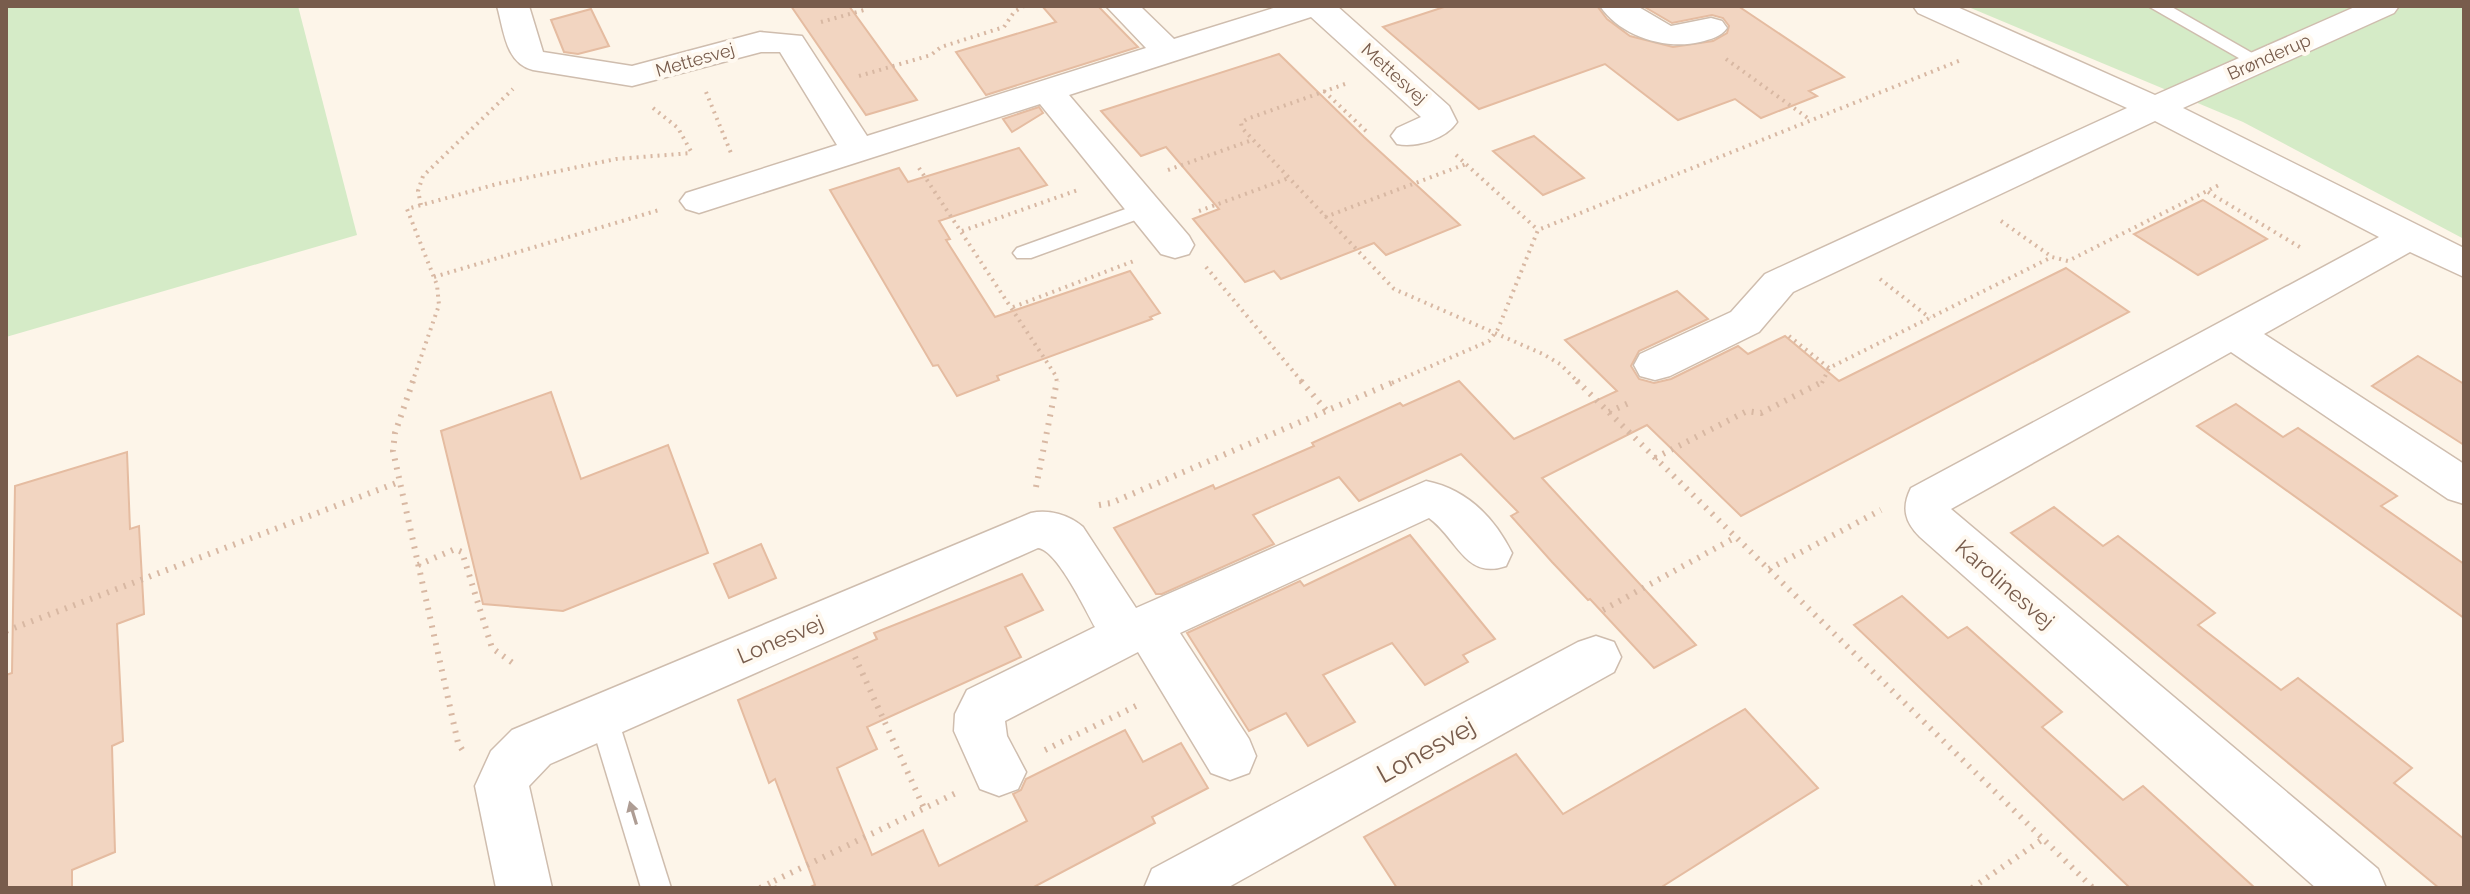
<svg xmlns="http://www.w3.org/2000/svg" width="2470" height="894" font-family="Raleway,sans-serif">
  <rect width="100%" height="100%" fill="#fdf5e9"/>
  <g fill="#d5ebc7">
    <polygon points="6,6 298,6 357,235 6,337"/>
    <polygon points="1966,6 2464,6 2464,239 2243,122"/>
  </g>
  <g fill="#f2d5c1" stroke="#e5bca1" stroke-width="2">
    <polygon points="791,6 849,6 917,100 866,115"/>
    <polygon points="1042,6 1098,6 1138,47 986,95 956,52 1056,22"/>
    <polygon points="1447,6 1597,6 1607,19 1630,36 1673,47 1713,41 1727,33 1729,26 1723,18 1712,15 1672,23 1643,6 1738,6 1844,77 1809,91 1817,96 1761,118 1735,99 1678,120 1605,64 1479,109 1383,27"/>
    <polygon points="591,9 609,46 578,54 564,52 551,20"/>
    <polygon points="1279,54 1364,137 1460,225 1386,255 1374,243 1281,279 1274,271 1245,282 1193,219 1219,209 1166,147 1141,156 1101,111"/>
    <polygon points="1039,107 1043,113 1012,132 1003,119"/>
    <polygon points="1534,136 1584,178 1543,195 1493,151"/>
    <polygon points="1019,148 1047,185 939,221 950,239 946,240 995,317 1130,271 1160,313 1150,317 1152,319 997,376 999,380 957,396 938,365 933,366 830,190 899,168 908,182"/>
    <polygon points="2203,200 2267,239 2198,275 2134,234"/>
    <polygon points="2066,268 2129,312 1741,516 1647,425 1542,478 1696,645 1654,668 1590,599 1588,600 1552,562 1511,516 1518,512 1461,454 1359,501 1339,477 1253,515 1274,544 1162,594 1156,594 1114,528 1213,485 1215,489 1314,446 1312,443 1400,403 1403,406 1459,381 1514,439 1617,391 1565,340 1677,291 1708,319 1639,351 1631,366 1639,379 1654,383 1671,379 1738,346 1748,354 1785,336 1839,381"/>
    <polygon points="2418,356 2464,384 2464,445 2372,386"/>
    <polygon points="551,392 581,479 668,445 708,553 563,611 483,604 441,431"/>
    <polygon points="2236,404 2283,437 2298,428 2397,496 2381,506 2464,564 2464,618 2197,426"/>
    <polygon points="127,452 130,529 139,526 144,614 117,624 123,741 112,746 115,852 72,870 72,888 6,888 6,675 12,673 15,486"/>
    <polygon points="2054,507 2103,546 2118,536 2215,613 2198,625 2281,690 2298,678 2412,768 2394,783 2464,839 2464,888 2439,888 2011,533"/>
    <polygon points="1410,535 1495,639 1463,655 1468,662 1425,685 1392,643 1323,675 1355,722 1308,746 1286,713 1249,731 1187,633 1300,581 1304,586"/>
    <polygon points="761,544 776,578 729,598 714,564"/>
    <polygon points="1022,574 1043,610 1005,627 1021,657 867,727 877,749 837,768 872,855 923,830 939,866 1027,821 1013,794 1021,790 1026,779 1125,730 1143,762 1181,743 1208,788 1152,817 1155,823 1032,888 808,888 815,885 775,779 769,783 738,700 877,639 874,633"/>
    <polygon points="1902,596 1948,638 1967,627 2062,712 2042,727 2123,800 2143,786 2255,888 2130,888 1854,625"/>
    <polygon points="1745,709 1818,788 1660,888 1397,888 1364,837 1516,754 1563,814"/>
  </g>
  <g fill="none" stroke-linecap="round" stroke-linejoin="round">
    <g stroke="#cfbdae" stroke-width="3">
      <g id="service">
        <polygon points="2148,6 2170,6 2266,61 2263,65 2251,65"/>
        <polygon points="1145,202 1155,209 1152,214 1031,258 1017,258 1013,253 1017,248"/>
        <polygon points="603,704 613,707 617,716 671,888 641,888 589,716 593,707"/>
      </g>
    </g>
    <g stroke="#cfbdae" stroke-width="3">
      <g id="minor">
        <path d="M497,6H529L543,52L632,66L760,32L802,36L867,136L1146,48L1106,6H1140L1174,39L1280,6H1337L1449,106L1457,122C1446,139 1416,148 1397,144L1391,136L1397,128L1421,117L1311,17L1069,95L1189,236L1194,245L1189,254L1175,258L1161,254L1040,104L699,213L686,209L680,201L686,193L837,145L780,52H761L632,86L533,70C505,63 504,30 497,6Z"/>
        <path d="M1600,6H1637L1671,26L1711,18L1722,21L1727,28C1721,37 1711,39 1700,42C1666,50 1621,37 1600,6Z"/>
        <path d="M1913,6H1955L2155,95L2357,6H2399L2394,13L2183,108L2464,248V277L2410,252L2264,334L2464,464V504L2448,499L2231,352L1951,509L2378,869L2386,888H2316L1920,537C1905,522 1901,508 1911,488L2379,237L2155,121L1793,292L1759,332L1670,376L1655,380L1640,376L1634,365L1640,354L1731,312L1765,274L2127,108L1918,13Z"/>
        <path d="M1426,481C1466,489 1494,517 1512,553L1506,566C1465,580 1458,539 1429,518L1180,633L1249,739L1256,756L1249,773L1230,780L1211,773L1138,652L1005,721L1007,736L1026,772L1018,789L999,796L980,789L954,731L955,714L967,690L1095,627C1085,609 1057,550 1038,548L550,764L529,786L552,888H496L475,786L491,751L512,730L1031,513C1049,509 1069,515 1083,527L1136,608Z"/>
        <polygon points="1596,636 1614,642 1621,657 1614,672 1227,888 1144,888 1152,869 1578,642"/>
      </g>
    </g>
    <g stroke="#d8b8a3" stroke-width="4" stroke-dasharray="2 5" stroke-linecap="butt">
      <polyline points="821,22 864,10 867,6"/>
      <polyline points="1726,59 1809,119"/>
      <polyline points="859,76 931,55 941,47 1004,27 1014,12 1024,6"/>
      <polyline points="1345,84 1247,119 1241,123 1242,128 1394,289 1543,354 1560,364 1579,383"/>
      <polyline points="1324,91 1367,132"/>
      <polyline points="706,92 731,153"/>
      <polyline points="653,108 678,128 693,155"/>
      <polyline points="1456,155 1538,230"/>
      <polyline points="919,168 1056,376 1057,383"/>
      <polyline points="1168,170 1252,140"/>
      <polyline points="2208,192 2303,249"/>
      <polyline points="421,205 418,191 423,176 513,89"/>
      <polyline points="1199,211 1289,178"/>
      <polyline points="1325,217 1466,164"/>
      <polyline points="2001,221 2052,257"/>
      <polyline points="962,231 1078,190"/>
      <polyline points="1206,267 1303,383"/>
      <polyline points="434,277 659,210"/>
      <polyline points="1880,279 1930,318"/>
      <polyline points="1013,307 1134,261"/>
      <polyline points="1789,336 1829,368"/>
      <polyline points="412,383 439,305 437,285 407,209 497,184 616,159 692,153"/>
      <polyline points="1392,383 1489,341 1498,329 1538,230 1961,60"/>
      <polyline points="1822,383 1829,368 2052,257 2068,261 2221,184"/>
    </g>
    <g stroke="#d8b8a3" stroke-width="6" stroke-dasharray="2 7" stroke-linecap="butt">
      <polyline points="413,381 395,433 393,451 458,743 463,751"/>
      <polyline points="1301,381 1326,410"/>
      <polyline points="1577,381 2093,888"/>
      <polyline points="1609,412 1633,401"/>
      <polyline points="1655,458 1747,411 1761,413 1824,381"/>
      <polyline points="1036,487 1057,381"/>
      <polyline points="1099,505 1111,503 1396,381"/>
      <polyline points="418,565 455,549 462,552 492,648 517,666"/>
      <polyline points="1769,569 1881,510"/>
      <polyline points="1603,610 1736,537"/>
      <polyline points="6,631 399,482"/>
      <polyline points="855,657 924,808"/>
      <polyline points="1045,750 1140,704"/>
      <polyline points="760,888 772,882"/>
      <polyline points="774,888 772,882 956,793"/>
      <polyline points="1972,888 2043,839"/>
    </g>
    <use href="#service" fill="#fff" fill-rule="evenodd"/>
    <use href="#minor" fill="#fff" fill-rule="evenodd"/>
  </g>
  <defs><path id="oneway-solid" d="M-6-.8H1V-3.2L6.5 0L1 3.2V.8H-6Z" transform="scale(2)"/></defs>
  <use fill="#ae9d94" href="#oneway-solid" transform="translate(633 813) rotate(-107)"/>
  <g text-anchor="middle" stroke-width="8" stroke-linejoin="round" paint-order="stroke">
    <g font-size="18" fill="#785c4c" stroke="#fff9f0">
      <text transform="translate(2269 57) rotate(-24)" y="6">Brønderup</text>
      <text transform="translate(695 60) rotate(-16)" y="6">Mettesvej</text>
      <text transform="translate(1394 74) rotate(42)" y="6">Mettesvej</text>
    </g>
    <g font-size="22" fill="#785c4c" stroke="#fff9f0">
      <text transform="translate(2005 584) rotate(41)" y="8">Karolinesvej</text>
      <text transform="translate(780 639) rotate(-23)" y="8">Lonesvej</text>
    </g>
    <g font-size="26" fill="#785c4c" stroke="#fff9f0">
      <text transform="translate(1426 750) rotate(-29)" y="9">Lonesvej</text>
    </g>
  </g>
  <rect width="2470" height="894" fill="none" stroke="#785c4c" stroke-width="16"/>
</svg>
